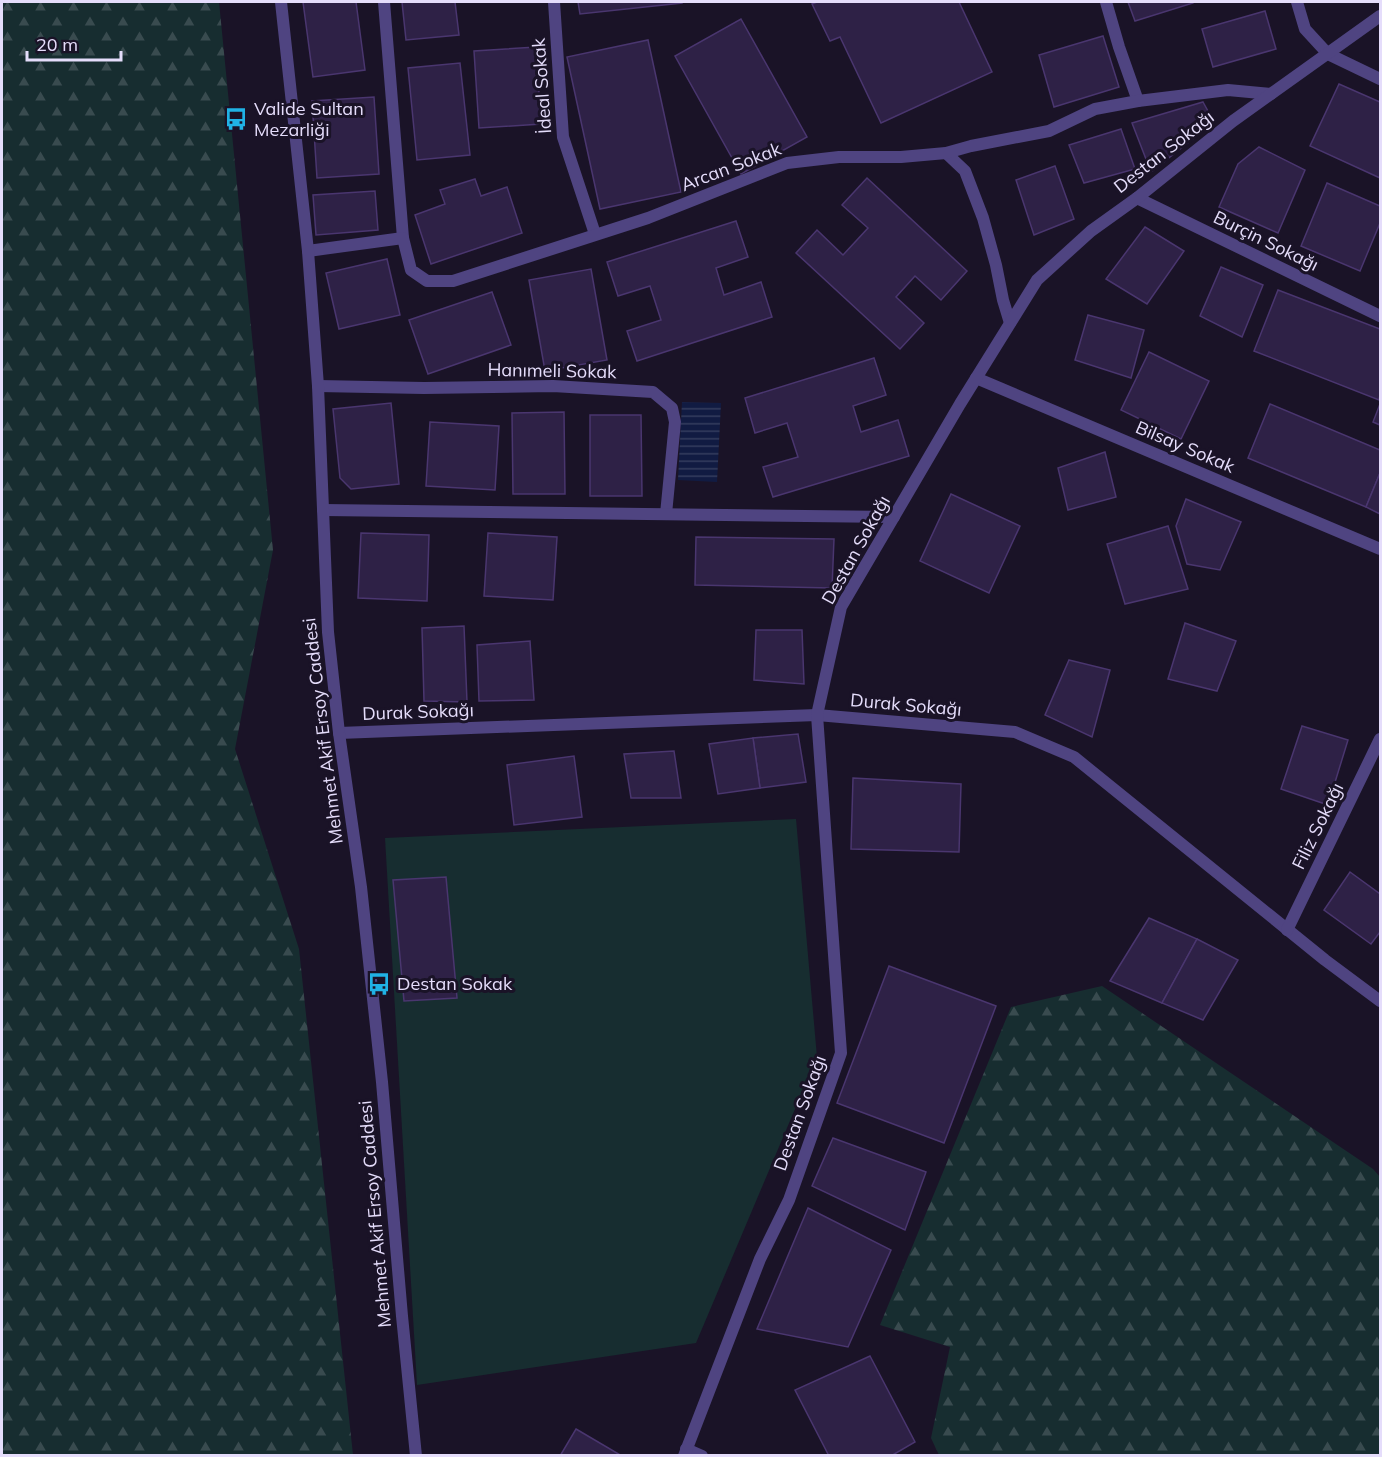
<svg xmlns="http://www.w3.org/2000/svg" width="1382" height="1457" font-family="Mulish,sans-serif">
  <defs>
    <pattern id="forest-firs" width="22" height="20" patternUnits="userSpaceOnUse" patternTransform="scale(1.5)"><rect width="22" height="20" fill="#172d30"/><path d="M5 1l3.5 6h-7zM16 11l3.5 6h-7z" fill="#394b4f"/></pattern>
    <pattern id="water-rules" width="6" height="5" patternUnits="userSpaceOnUse" patternTransform="scale(1.5)"><rect width="6" height="5" fill="#111b42"/><path d="M0 2.5h6" fill="none" stroke="#343c5e"/></pattern>
  </defs>
  <rect width="100%" height="100%" fill="#1a1327"/>
  <polygon fill="#172d30" points="796,819 817,1057 696,1343 417,1385 385,838"/>
  <g fill="url(#forest-firs)">
    <polygon points="2,2 219,2 273,550 235,749 299,949 353,1455 2,1455"/>
    <polygon points="1102,986 1373,1169 1380,1177 1380,1455 939,1455 931,1438 950,1347 880,1325 1011,1007"/>
  </g>
  <polygon fill="url(#water-rules)" points="682,402 721,403 717,482 678,480"/>
  <g fill="#2e2146" stroke="#4a366f" stroke-width="1.5">
    <polygon points="303,2 356,2 365,70 313,77"/>
    <polygon points="402,2 455,2 459,35 406,40"/>
    <polygon points="578,2 682,2 682,3 580,14"/>
    <polygon points="817,2 959,2 992,72 881,123 840,37 830,41 812,4"/>
    <polygon points="1128,2 1193,2 1193,3 1135,21"/>
    <polygon points="1265,11 1276,49 1213,67 1202,29"/>
    <polygon points="741,19 807,137 741,174 675,56"/>
    <polygon points="1103,36 1119,87 1054,107 1039,55"/>
    <polygon points="648,40 681,192 600,209 567,57"/>
    <polygon points="536,47 541,124 479,128 474,51"/>
    <polygon points="460,63 470,155 417,160 408,68"/>
    <polygon points="1339,84 1380,102 1380,178 1310,146"/>
    <polygon points="374,97 379,174 317,178 312,101"/>
    <polygon points="1203,102 1214,122 1151,172 1132,123"/>
    <polygon points="1121,129 1135,169 1084,183 1069,145"/>
    <polygon points="1259,147 1305,170 1278,233 1219,207 1238,164"/>
    <polygon points="1055,166 1074,219 1034,235 1016,180"/>
    <polygon points="867,178 967,271 941,300 915,276 896,297 924,323 900,349 796,253 817,230 843,255 868,228 842,205"/>
    <polygon points="475,179 481,196 507,187 522,233 431,264 415,215 445,204 440,190"/>
    <polygon points="1327,183 1380,206 1380,223 1360,271 1301,246"/>
    <polygon points="375,191 378,230 316,235 313,195"/>
    <polygon points="736,221 748,257 716,268 724,295 761,282 772,317 637,361 627,331 661,320 650,286 618,296 607,262"/>
    <polygon points="1145,227 1184,251 1147,304 1106,279"/>
    <polygon points="387,259 400,315 339,329 326,273"/>
    <polygon points="1221,267 1263,285 1242,337 1200,316"/>
    <polygon points="591,269 607,360 545,371 529,280"/>
    <polygon points="1278,290 1380,329 1380,395 1379,400 1254,351"/>
    <polygon points="492,292 511,345 428,374 409,320"/>
    <polygon points="1088,315 1144,330 1131,378 1075,360"/>
    <polygon points="1149,352 1209,381 1181,439 1121,410"/>
    <polygon points="874,358 886,395 853,406 861,432 898,420 909,456 773,497 763,467 798,457 787,423 755,433 745,398"/>
    <polygon points="391,403 399,484 351,489 340,478 333,409"/>
    <polygon points="1270,404 1380,450 1380,473 1366,507 1248,458"/>
    <polygon points="1380,404 1380,425 1373,422"/>
    <polygon points="564,412 565,494 513,494 512,413"/>
    <polygon points="590,415 641,415 642,496 590,496"/>
    <polygon points="430,422 499,426 495,490 426,486"/>
    <polygon points="1105,452 1116,497 1068,510 1058,468"/>
    <polygon points="1380,473 1380,514 1366,507"/>
    <polygon points="951,494 1020,526 989,593 920,561"/>
    <polygon points="1186,499 1241,522 1220,570 1187,564 1176,526"/>
    <polygon points="1168,526 1188,589 1125,604 1107,544"/>
    <polygon points="361,533 429,535 427,601 358,598"/>
    <polygon points="488,533 557,537 553,600 484,596"/>
    <polygon points="696,537 834,539 832,588 695,585"/>
    <polygon points="1185,623 1236,641 1217,691 1168,679"/>
    <polygon points="464,626 467,702 424,701 422,628"/>
    <polygon points="756,630 802,630 804,684 754,680"/>
    <polygon points="530,641 534,700 479,701 477,645"/>
    <polygon points="1069,660 1110,670 1092,737 1045,715"/>
    <polygon points="1302,726 1348,740 1328,805 1281,789"/>
    <polygon points="798,734 806,782 760,788 753,738"/>
    <polygon points="753,738 760,788 718,794 709,744"/>
    <polygon points="674,751 681,798 631,798 624,754"/>
    <polygon points="574,756 582,817 514,825 507,765"/>
    <polygon points="853,778 961,784 959,852 851,849"/>
    <polygon points="1350,872 1380,894 1380,932 1371,944 1324,910"/>
    <polygon points="446,877 457,998 404,1001 393,880"/>
    <polygon points="1149,918 1197,939 1162,1003 1110,981"/>
    <polygon points="1197,939 1238,960 1203,1020 1162,1003"/>
    <polygon points="889,966 996,1006 944,1143 837,1103"/>
    <polygon points="833,1138 926,1172 905,1230 812,1186"/>
    <polygon points="808,1208 891,1250 848,1347 757,1329"/>
    <polygon points="870,1356 915,1442 891,1456 829,1456 795,1390"/>
    <polygon points="576,1429 622,1456 560,1456"/>
  </g>
  <g fill="none" stroke-linecap="round" stroke-linejoin="round">
    <polyline stroke="#4f4481" stroke-width="12" points="686,1449 702,1456"/>
    <g stroke="#4f4481" stroke-width="12">
      <polyline points="384,2 403,238"/>
      <polyline points="554,2 563,137 595,234"/>
      <polyline points="1106,2 1119,47 1138,101"/>
      <polyline points="1297,2 1305,29 1328,54 1380,79"/>
      <polyline points="946,153 965,171 983,218 996,265 1003,300 1010,323"/>
      <polyline points="1137,198 1380,316"/>
      <polyline points="308,251 403,238 411,270 427,281 453,281 648,218 787,163 839,157 901,157 946,153 971,146 1049,131 1095,109 1138,101 1228,90 1271,94"/>
      <polyline points="976,378 1380,549"/>
      <polyline points="318,386 424,388 553,386 653,392 672,408 675,422 666,514"/>
      <polyline points="323,510 894,517"/>
      <polyline points="339,733 817,715 1015,732 1074,757 1325,960 1380,1001"/>
      <polyline points="1287,930 1380,739"/>
      <polyline points="684,1456 760,1259 789,1200 841,1053 817,715 841,607 960,404 1037,280 1091,231 1137,198 1233,121 1380,16"/>
    </g>
    <polyline stroke="#4f4481" stroke-width="12" points="281,2 308,251 318,386 328,632 339,733 361,887 382,1082 402,1316 416,1456"/>
  </g>
  <defs>
    <g id="bus-bare" transform="scale(1.8)"><path d="M-5-6H5V4H4V6H2V4H-2V6H-4V4H-5ZM-3.5-4V0h7V-4ZM-3.5 1.2v1.5H-2V1.2ZM2 1.2v1.5H3.5V1.2Z" fill="#20b2e5" stroke="#1a1327" stroke-width="2.5" paint-order="stroke"/></g>
  </defs>
  <g fill-rule="evenodd">
    <use href="#bus-bare" x="236" y="119"/>
    <use href="#bus-bare" x="379" y="984"/>
  </g>
  <g text-anchor="middle" stroke-width="6" stroke-linejoin="round" paint-order="stroke">
    <g font-size="18" fill="#e5ddfb" stroke="#1a1327">
      <text transform="translate(542 86) rotate(-94)" y="6">İdeal Sokak</text>
      <text transform="translate(1164 152) rotate(-38)" y="6">Destan Sokağı</text>
      <text transform="translate(731 167) rotate(-21)" y="6">Arcan Sokak</text>
      <text transform="translate(1266 241) rotate(26)" y="6">Burçin Sokağı</text>
      <text transform="translate(552 371) rotate(1)" y="6">Hanımeli Sokak</text>
      <text transform="translate(1185 447) rotate(23)" y="6">Bilsay Sokak</text>
      <text transform="translate(856 550) rotate(-61)" y="6">Destan Sokağı</text>
      <text transform="translate(906 705) rotate(5)" y="6">Durak Sokağı</text>
      <text transform="translate(418 712) rotate(-2)" y="6">Durak Sokağı</text>
      <text transform="translate(323 731) rotate(-97)" y="6">Mehmet Akif Ersoy Caddesi</text>
      <text transform="translate(1318 826) rotate(-64)" y="6">Filiz Sokağı</text>
      <text transform="translate(800 1113) rotate(-70)" y="6">Destan Sokağı</text>
      <text transform="translate(375 1214) rotate(-95)" y="6">Mehmet Akif Ersoy Caddesi</text>
    </g>
    <g font-size="18" fill="#e5ddfb" stroke="#1a1327" text-anchor="start">
      <text x="254" y="115">Valide Sultan<tspan x="254" dy="21">Mezarliği</tspan></text>
      <text x="397" y="990">Destan Sokak</text>
    </g>
  </g>
  <rect width="1382" height="1457" fill="none" stroke="#e5ddfb" stroke-width="6"/>
  <path d="M27 51v9h94v-9" fill="none" stroke="#e5ddfb" stroke-width="3"/>
  <text x="36" y="51" font-size="18" fill="#e5ddfb" stroke="#1a1327" stroke-width="4.5" paint-order="stroke">20 m</text>
</svg>
